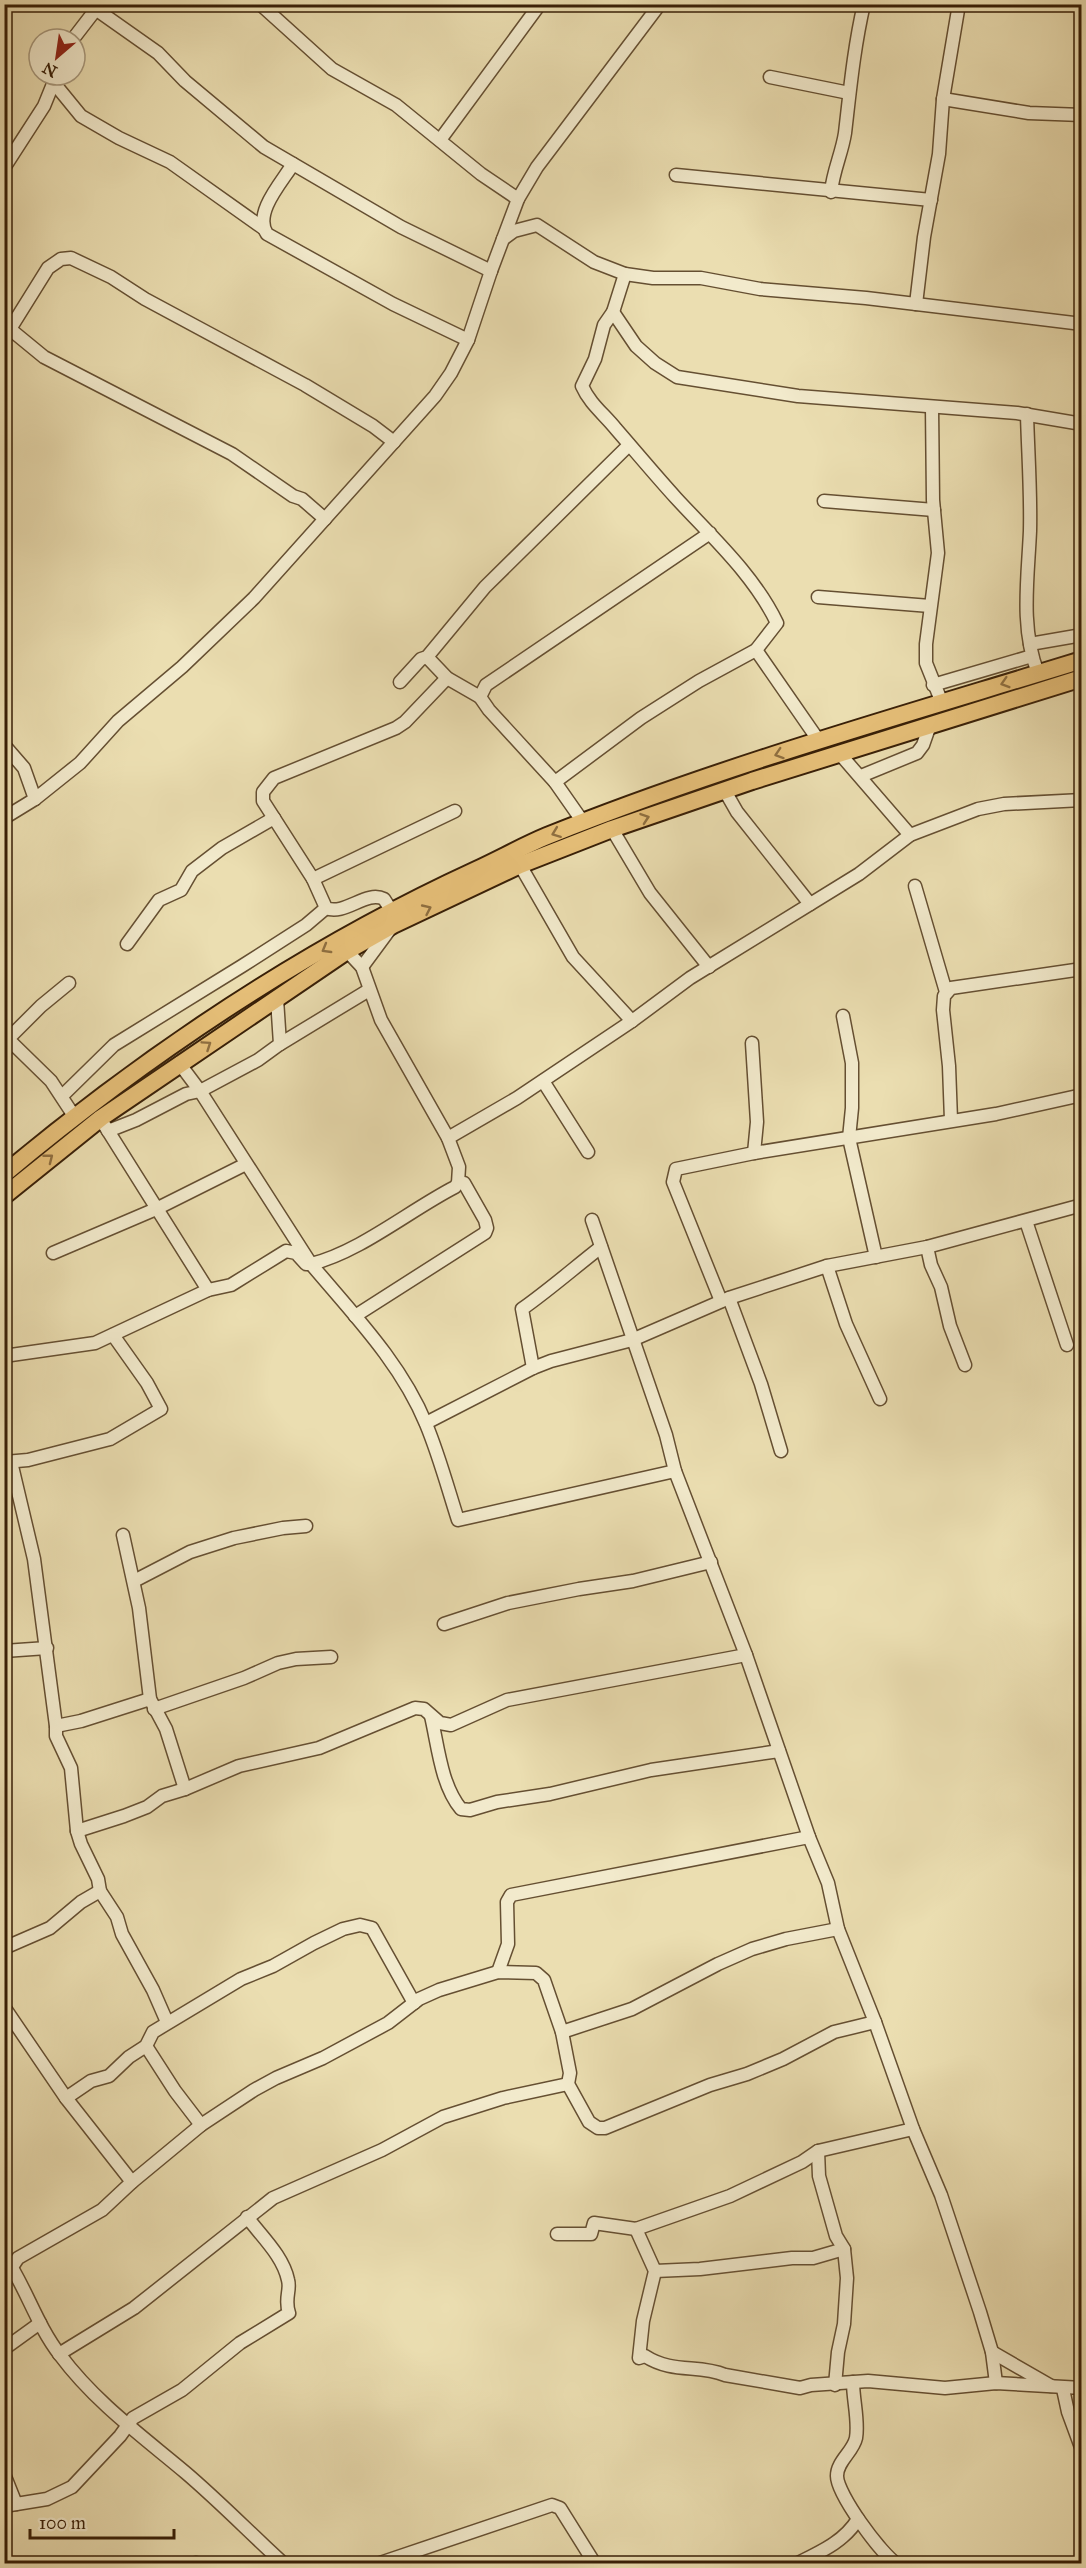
<svg xmlns="http://www.w3.org/2000/svg" width="1086" height="2568" font-family="'IM FELL Great Primer',serif">
  <rect width="100%" height="100%" fill="#ebdeb1"/>
  <filter id="stains"><feTurbulence type="fractalNoise" baseFrequency=".00333" numOctaves="4"/><feColorMatrix values="0 0 0 0 .2 0 0 0 0 .09 0 0 0 0 .02 0 0 0 .5 -.17"/></filter>
  <radialGradient id="worn" r=".72"><stop offset=".6" stop-color="#630" stop-opacity="0"/><stop offset="1" stop-color="#630" stop-opacity=".3"/></radialGradient>
  <g fill="none" stroke-linecap="round" stroke-linejoin="round">
    <g stroke="#654f32" stroke-width="15">
      <g id="minor">
        <polyline points="260,4 332,69 396,105 481,174 518,199"/>
        <polyline points="97,10 158,53 185,81 264,147 401,227 491,271"/>
        <polyline points="73,39 100,4"/>
        <polyline points="770,77 849,93"/>
        <polyline points="54,83 81,116 119,138 170,162 263,228"/>
        <polyline points="943,99 1029,113 1082,115"/>
        <polyline points="440,140 540,4"/>
        <path d="M293,164C282,182 253,213 267,234L393,304L468,340"/>
        <polyline points="4,168 44,106 55,79"/>
        <polyline points="676,175 931,200"/>
        <path d="M831,192C833,171 842,153 845,133C850,90 854,47 864,4"/>
        <polyline points="503,239 514,231 537,225 594,262 625,274 653,278 701,278 760,289 866,298 1082,324"/>
        <path d="M625,274L613,312L604,325L595,359L582,386C590,404 604,414 616,429C636,452 656,476 676,498C712,537 754,575 777,623L756,650L699,681L641,718L555,782L489,710L480,697L486,685L710,533"/>
        <polyline points="916,304 924,237 939,154 943,99 959,4"/>
        <polyline points="613,312 636,346 655,363 677,377 798,396 1017,413 1082,424"/>
        <polyline points="5,325 44,357 232,454 293,496 302,499 325,519"/>
        <polyline points="10,329 48,268 61,259 71,258 111,277 145,299 305,385 373,426 394,442"/>
        <polyline points="932,407 933,500 938,553 926,644 926,663 942,703"/>
        <path d="M1027,414C1028,453 1031,492 1030,531C1028,578 1020,628 1038,673"/>
        <polyline points="824,501 934,510"/>
        <polyline points="818,597 930,606"/>
        <polyline points="1030,644 1082,635"/>
        <polyline points="756,650 819,741"/>
        <polyline points="427,657 447,678 480,697"/>
        <polyline points="447,678 405,722 396,728 274,778 263,792 263,801 313,879 455,811"/>
        <polyline points="400,682 421,659 427,657 485,587 629,445"/>
        <polyline points="933,685 1032,656"/>
        <polyline points="4,745 24,768 35,799"/>
        <polyline points="840,754 910,835"/>
        <polyline points="861,776 917,753 923,745 930,725"/>
        <polyline points="555,782 583,822"/>
        <polyline points="725,791 737,812 810,904"/>
        <polyline points="4,818 35,799 80,763 118,721 182,667 254,598 435,396 451,373 468,340 491,271 518,199 537,167 660,4"/>
        <polyline points="612,829 650,893 709,967"/>
        <polyline points="520,865 573,957 632,1021"/>
        <path d="M313,879L326,908C345,916 366,890 384,899L391,910L393,925L362,967"/>
        <polyline points="915,886 946,992"/>
        <polyline points="127,944 159,900 181,890 192,871 222,848 274,818"/>
        <path d="M347,951L362,967L381,1020L448,1138L459,1167L458,1183L455,1187C410,1210 360,1252 311,1264C353,1314 401,1363 426,1424C439,1455 448,1489 458,1520L675,1471"/>
        <polyline points="69,983 41,1006 8,1039 51,1081 74,1116"/>
        <polyline points="843,1016 852,1063 852,1108 849,1138 876,1257"/>
        <polyline points="752,1043 757,1122 754,1153"/>
        <polyline points="280,1044 369,990"/>
        <polyline points="543,1081 588,1152"/>
        <polyline points="62,1096 114,1045 242,966 306,925 326,908"/>
        <polyline points="951,1120 949,1066 943,1010 944,996 951,988 1082,969"/>
        <polyline points="105,1126 208,1290"/>
        <polyline points="108,1131 136,1120 186,1094 200,1091 258,1060 280,1044 277,999"/>
        <polyline points="448,1138 517,1098 632,1021 690,978 859,874 910,835 978,809 1004,804 1082,800"/>
        <polyline points="592,1220 666,1435 675,1471 746,1655 809,1837 828,1883 838,1929 875,2022 913,2129 941,2195 980,2312 992,2352 996,2383"/>
        <polyline points="1026,1221 1067,1345"/>
        <polyline points="927,1247 931,1265 941,1287 950,1326 965,1365"/>
        <polyline points="53,1253 156,1209 246,1164"/>
        <polyline points="827,1266 846,1324 880,1399"/>
        <polyline points="729,1298 761,1384 781,1451"/>
        <polyline points="721,1301 673,1182 676,1169 754,1153 996,1114 1082,1095"/>
        <polyline points="355,1316 485,1233 487,1228 485,1220 464,1183 458,1183"/>
        <polyline points="4,1356 95,1343 208,1290 231,1285 286,1251 296,1253 306,1264 311,1264 200,1091 179,1063"/>
        <path d="M533,1368L522,1309C549,1290 574,1268 601,1247"/>
        <polyline points="426,1423 533,1368 551,1361 632,1340 729,1298 827,1266 927,1247 1082,1205"/>
        <polyline points="4,1462 11,1462 34,1559 56,1726 56,1736 71,1768 77,1831 81,1844 98,1879 100,1891 117,1917 122,1934 153,1990 167,2022"/>
        <polyline points="5,1462 28,1460 110,1439 161,1409 147,1383 113,1335"/>
        <polyline points="123,1535 139,1608 150,1699 166,1729 185,1789"/>
        <polyline points="134,1581 190,1552 234,1538 283,1528 306,1526"/>
        <polyline points="444,1624 508,1603 579,1589 633,1581 711,1562"/>
        <polyline points="4,1651 47,1648"/>
        <polyline points="154,1709 244,1678 278,1663 296,1659 331,1657"/>
        <path d="M431,1716C438,1746 441,1785 461,1809L470,1810L497,1802L550,1794L651,1770L779,1751"/>
        <polyline points="56,1726 81,1721 150,1699"/>
        <polyline points="77,1831 124,1816 147,1807 162,1796 185,1789 239,1766 319,1748 415,1708 424,1709 440,1723 451,1725 507,1700 746,1655"/>
        <polyline points="4,1948 50,1928 81,1902 100,1891"/>
        <polyline points="498,1972 508,1944 507,1902 511,1895 809,1837"/>
        <polyline points="4,2007 66,2098"/>
        <polyline points="562,2032 632,2009 718,1964 752,1949 786,1939 838,1929"/>
        <polyline points="146,2046 175,2091 201,2125"/>
        <polyline points="818,2151 819,2176 836,2236 844,2249 847,2278 844,2324 838,2352 835,2385"/>
        <polyline points="132,2182 66,2098 91,2081 109,2076 129,2057 146,2046 153,2032 241,1979 273,1966 314,1943 343,1929 360,1925 372,1928 414,2003"/>
        <path d="M636,2229L655,2271L643,2321L639,2358L645,2356C673,2374 698,2364 725,2375L800,2388L811,2385L868,2381L945,2388L996,2383L1082,2388"/>
        <polyline points="557,2234 591,2234 594,2223 636,2229 730,2196 802,2162 818,2151 913,2129"/>
        <path d="M4,2255C26,2287 36,2324 60,2355C95,2402 142,2436 186,2473C220,2502 251,2534 284,2564"/>
        <polyline points="12,2267 18,2258 102,2210 132,2182 201,2125 254,2090 276,2078 323,2058 388,2023 419,1999 439,1990 498,1972 536,1973 544,1980 562,2032 570,2073 568,2084 589,2122 598,2128 605,2128 710,2085 747,2074 783,2059 834,2032 875,2022"/>
        <polyline points="655,2271 700,2269 792,2258 813,2258 844,2249"/>
        <polyline points="4,2349 40,2323"/>
        <polyline points="992,2352 1051,2386"/>
        <polyline points="59,2354 134,2308 273,2198 382,2150 443,2117 503,2098 568,2084"/>
        <path d="M853,2382C853,2400 859,2421 856,2438C853,2452 837,2461 837,2476C837,2494 881,2554 897,2564"/>
        <polyline points="1063,2389 1068,2412 1082,2450"/>
        <polyline points="4,2474 16,2504"/>
        <path d="M4,2506L47,2499L72,2487L120,2436L133,2418L182,2390L240,2343L289,2313C284,2299 291,2290 288,2280C283,2256 262,2237 247,2217"/>
        <polyline points="196,2563 196,2564"/>
        <polyline points="377,2564 552,2505 560,2508 595,2564"/>
        <path d="M796,2564C820,2552 844,2542 858,2519"/>
      </g>
    </g>
    <g stroke="#381f07" stroke-width="20">
      <g id="major">
        <path d="M4,1174C148,1054 306,948 476,870C500,859 523,846 547,836C721,766 903,715 1082,660"/>
        <polyline points="4,1196 101,1118 347,951 393,925 520,865 612,829 752,781 1082,678"/>
      </g>
    </g>
    <use href="#minor" stroke="#f2eacc" stroke-width="12"/>
    <use href="#major" stroke="#e6bf78" stroke-width="16"/>
  </g>
  <defs><path id="oneway-chevron" d="M-2-3.5L2.5 0L-2 3.5" fill="none" stroke-width="1.6" stroke-linecap="round" stroke-linejoin="round" transform="scale(1.5)"/></defs>
  <g stroke="#8f6f40">
    <use href="#oneway-chevron" transform="translate(1005 683) rotate(163)"/>
    <use href="#oneway-chevron" transform="translate(779 754) rotate(162)"/>
    <use href="#oneway-chevron" transform="translate(645 818) rotate(-19)"/>
    <use href="#oneway-chevron" transform="translate(556 833) rotate(159)"/>
    <use href="#oneway-chevron" transform="translate(427 909) rotate(-25)"/>
    <use href="#oneway-chevron" transform="translate(326 949) rotate(150)"/>
    <use href="#oneway-chevron" transform="translate(207 1045) rotate(-34)"/>
    <use href="#oneway-chevron" transform="translate(49 1158) rotate(-38)"/>
  </g>
  <rect width="1086" height="2568" fill="none" stroke="#ebdeb1" stroke-width="24"/>
  <rect x="6" y="6" width="1074" height="2556" fill="none" stroke="#381f07" stroke-width="3"/>
  <rect x="12" y="12" width="1062" height="2544" fill="none" stroke="#381f07" stroke-width="1.5"/>
  <g transform="translate(57 57) rotate(209)"><circle r="28" fill="#f2eacc" stroke="#a8997d" stroke-width="1.5"/>
  <path d="M0-4.5L10 22L0 15L-10 22Z" fill="#8f2418"/>
  <text y="-9" font-size="16" font-weight="bold" text-anchor="middle" fill="#381f07">N</text>
  </g>
  <path d="M30 2529v9h144v-9" fill="none" stroke="#381f07" stroke-width="3"/>
  <text x="39" y="2529" font-size="18" fill="#381f07" stroke="#f2eacc" stroke-width="4.5" paint-order="stroke">100 m</text>
  <rect width="100%" height="100%" filter="url(#stains)"/>
  <rect width="100%" height="100%" fill="url(#worn)"/>
</svg>
